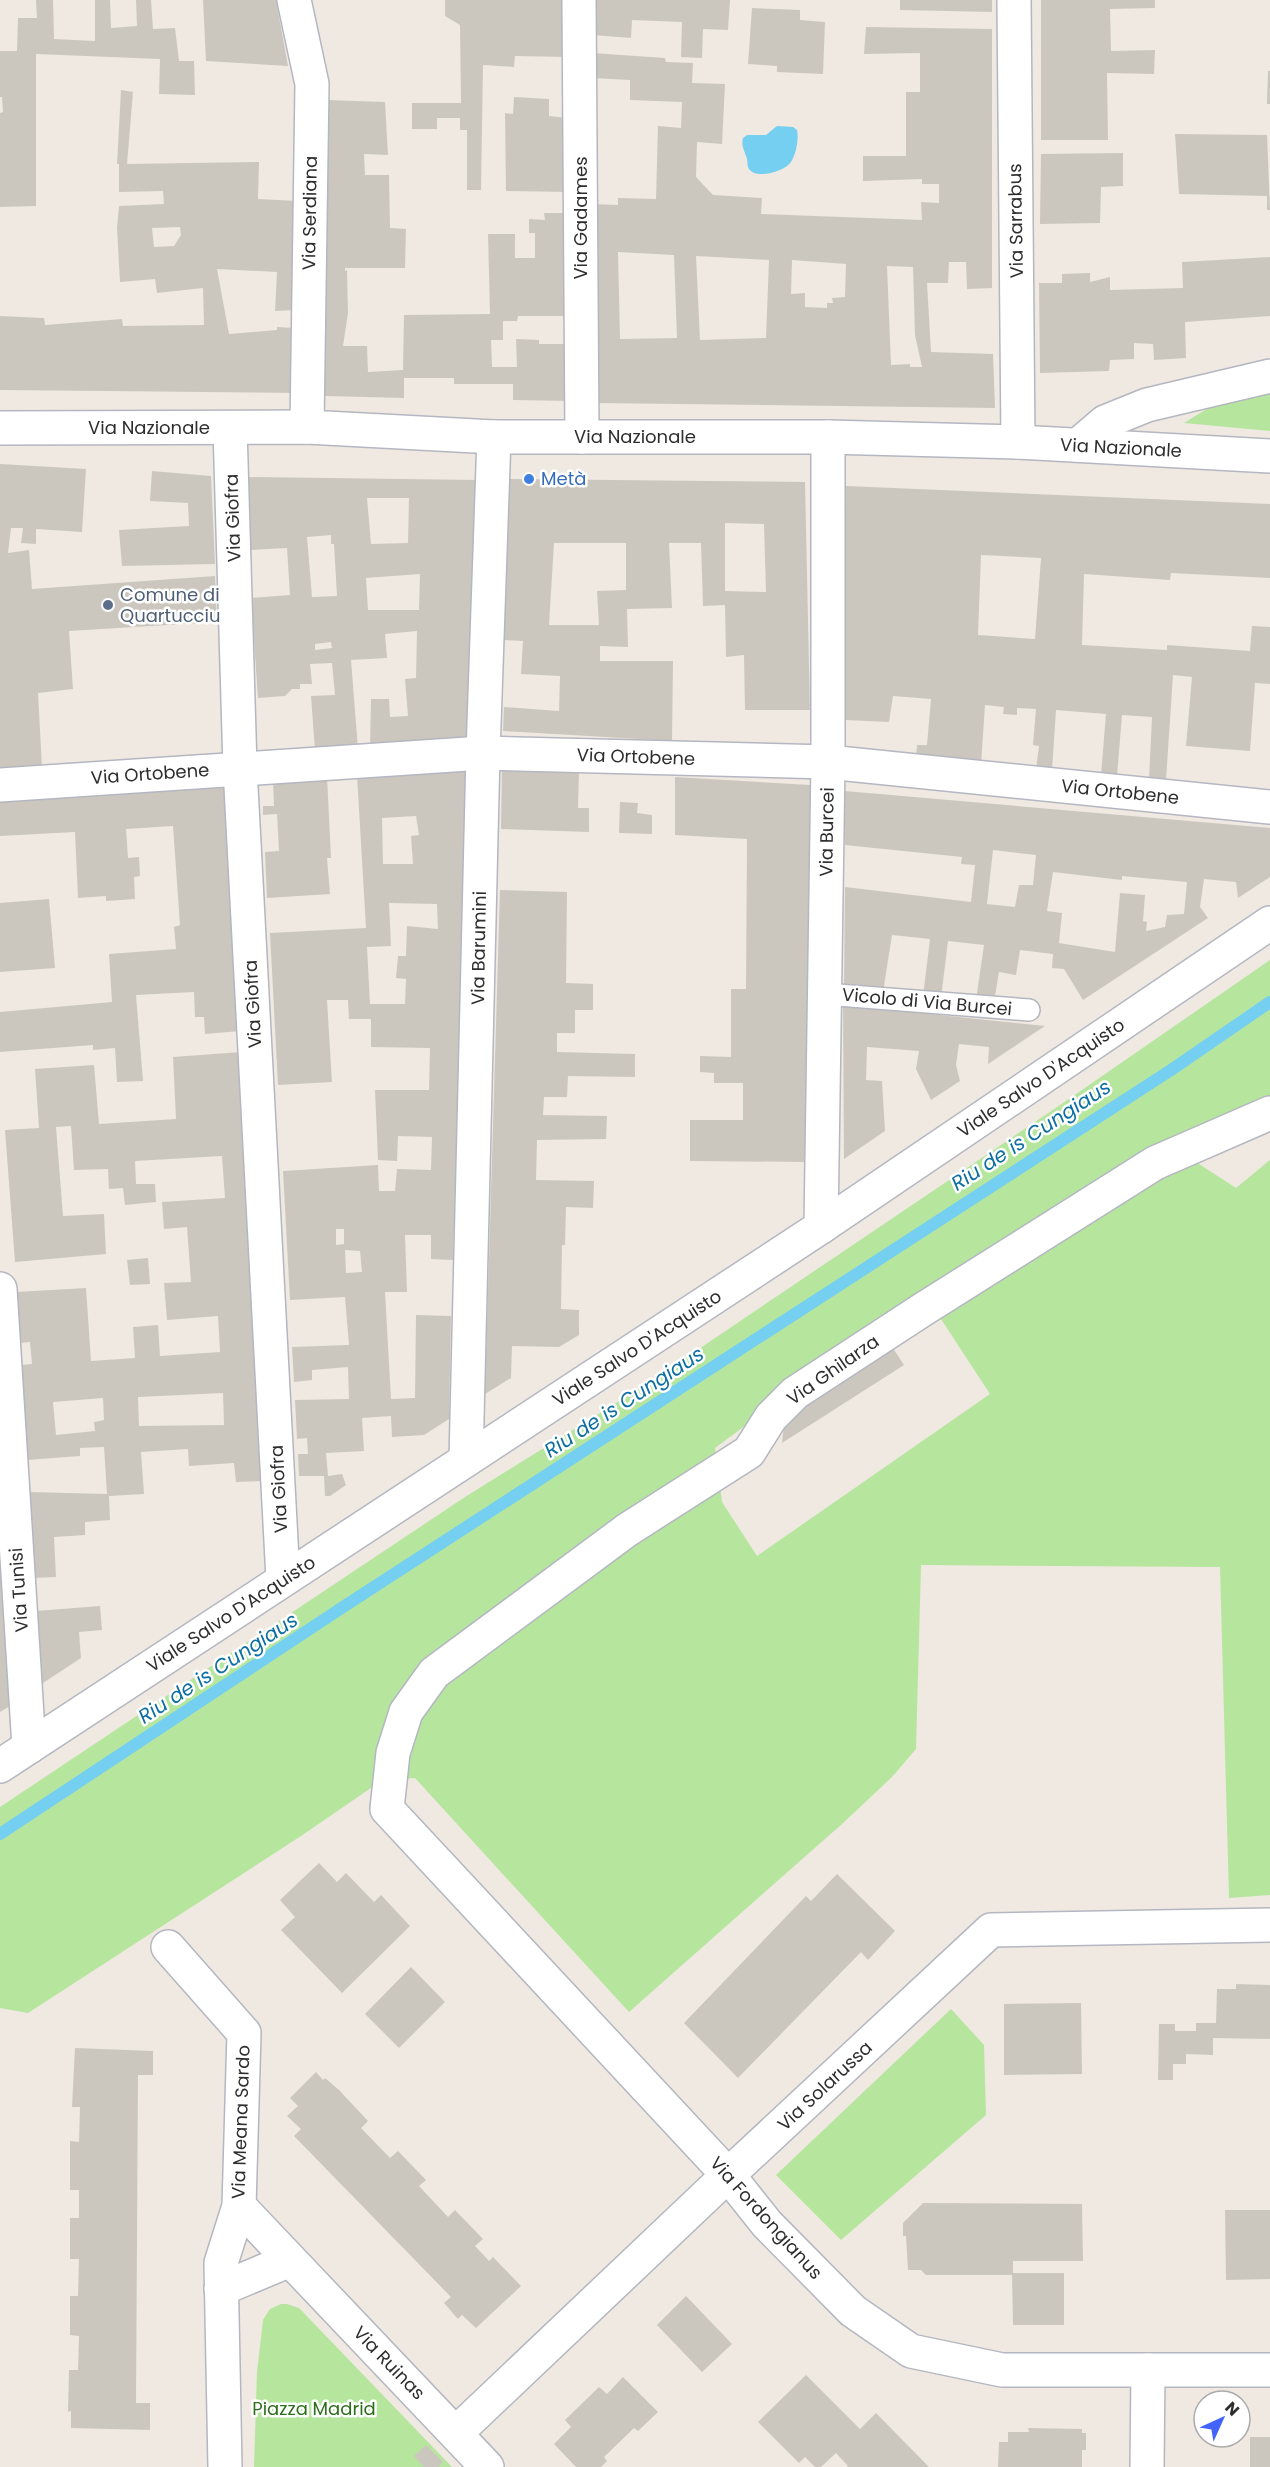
<svg xmlns="http://www.w3.org/2000/svg" width="1270" height="2467" font-family="Poppins,sans-serif">
  <rect width="100%" height="100%" fill="#efe9e1"/>
  <g fill="#b6e59e" fill-rule="evenodd">
    <polygon points="1270,392 1270,431 1184,423 1218,402"/>
    <path d="M1270,960V1096L1201,1130L1196,1146L1199,1164L1236,1188L1270,1160V1895L1229,1898L1220,1567L921,1565L916,1749L892,1777L842,1824L629,2012L415,1778L381,1781L304,1834L28,2013L0,2008V1807L465,1497L653,1380L1066,1101ZM924,1293L990,1394L757,1556L722,1502L715,1448Z"/>
    <polygon points="951,2009 984,2045 986,2115 841,2240 776,2175"/>
    <polygon points="281,2304 287,2304 299,2308 452,2467 254,2467 257,2372 263,2320 270,2309"/>
  </g>
  <path fill="#75cff0" d="M777,126L793,127L797,130C799,139 796,154 791,162C785,171 757,180 749,169C747,166 748,160 746,156C744,149 741,146 743,138L747,135H766Z"/>
  <g fill="none" stroke-linecap="round" stroke-linejoin="round">
    <polyline stroke="#75cff0" stroke-width="12" points="0,1834 343,1607 1171,1070 1270,1002"/>
  </g>
  <g fill="#cbc7bf" fill-rule="evenodd">
    <polygon points="36,0 53,0 54,39 95,41 95,0 110,0 111,28 137,26 136,0 151,0 153,29 175,28 179,61 194,61 195,95 159,94 160,59 36,54 36,206 0,207 0,113 3,112 2,97 0,97 0,51 17,51 18,18 37,18"/>
    <polygon points="203,0 276,0 288,66 206,61"/>
    <polygon points="445,0 566,0 567,57 515,56 514,67 483,65 481,190 467,190 467,130 460,130 460,118 437,118 437,129 412,129 412,103 461,103 460,25 445,16"/>
    <polygon points="592,0 730,0 728,30 703,29 702,58 681,57 682,22 632,20 631,38 592,35"/>
    <polygon points="900,0 992,0 992,12 900,10"/>
    <polygon points="1041,0 1155,0 1155,8 1110,9 1111,51 1155,50 1154,74 1107,73 1108,140 1041,140"/>
    <polygon points="752,8 800,10 800,20 825,22 823,74 777,72 777,66 748,64"/>
    <path d="M866,27L992,29V288L967,289L966,262H949L948,283H927L931,352L993,354L995,408L594,403L592,204L618,205V198L656,199L658,126L681,128L682,102L630,100V80L592,78V53L665,58L666,62L693,63L692,83L725,84L722,144L697,142L696,177L713,195L762,198L761,214L922,220L921,202L939,203V184H922V179L863,181V156H906V92H920V53L864,54ZM618,252L674,255L677,338L620,339ZM696,256L769,260L766,338L700,340ZM792,260L846,264L845,297L832,298L833,303H827V308L805,307V293L791,294ZM887,266L913,267L915,335L922,367H910V364L891,365Z"/>
    <polygon points="1268,71 1270,71 1270,104 1267,104"/>
    <path d="M121,90L133,92L127,164L259,162L258,199L297,201L294,310L275,311L277,272L217,269L229,334L277,330V327L294,328L296,393L0,390V316L44,318L45,325L122,319L123,326L204,325L203,288L157,293L155,279L120,282L117,228L119,206L164,204L163,191L119,192V164H117ZM180,227L181,235L174,246L154,247L152,228Z"/>
    <polygon points="514,97 549,99 549,116 567,118 567,192 506,191 505,113 513,114"/>
    <polygon points="327,100 385,102 388,155 364,154 365,175 389,175 390,228 406,229 405,268 345,268 345,271 347,270 348,313 343,346 367,346 368,372 403,370 404,315 490,314 488,234 515,234 515,258 535,258 535,233 529,233 529,219 545,220 544,213 569,213 568,316 518,316 517,321 503,321 503,340 491,340 492,367 517,367 516,339 539,340 539,344 569,344 570,401 513,400 513,384 454,384 454,378 404,378 404,398 324,396 323,193"/>
    <polygon points="1175,134 1267,135 1270,210 1267,210 1267,196 1179,194"/>
    <polygon points="1123,153 1123,186 1101,187 1100,223 1040,224 1041,154"/>
    <polygon points="1270,257 1270,316 1185,322 1186,358 1154,360 1153,344 1134,343 1134,359 1110,360 1109,371 1040,373 1039,283 1062,283 1062,274 1090,273 1090,282 1110,277 1110,290 1183,288 1182,262"/>
    <polygon points="0,464 86,469 82,532 36,529 36,544 21,543 23,528 11,528 8,553 29,550 32,589 215,576 217,622 69,631 73,689 38,693 42,767 0,770"/>
    <polygon points="152,471 211,476 215,564 122,566 119,530 189,526 188,503 150,501"/>
    <path d="M246,477L477,480L467,743L370,748L371,699H389L390,717L408,716L405,679L416,678L417,631L385,634L387,658L351,660L358,749L315,751L311,696L335,695L332,663L310,664L312,684H300V689H292L285,696L258,698L251,598L290,595L287,548L249,550ZM367,498H409L408,543L371,544ZM331,535V544H334L337,596L312,597L307,537ZM420,574L419,610H368L366,578ZM331,642L332,648L315,650V644Z"/>
    <path d="M510,479L805,482L810,710H745L744,655L726,657L725,605L703,606L701,543H669L672,608L627,609L628,647L600,646V661H673L672,741L503,731L504,707L559,711L560,676L521,674L523,641L504,640ZM725,523L764,524L766,592L725,591ZM554,543H626V590L597,591L599,625H549Z"/>
    <path d="M846,486L1270,504V578L1171,573L1170,580L1084,574L1082,645L1167,650V645L1250,651L1252,626L1270,627V684L1255,683L1250,751L1186,746L1192,677L1173,675L1166,780L1149,779L1152,717L1122,715L1117,776L1101,775L1106,714L1056,710L1052,770L1036,769L1039,746L1033,745L1036,709L1017,708V715L1003,714L1004,707L985,705L981,765L916,758L917,745H927L931,699L893,696L889,722L845,720ZM981,555L1041,558L1035,639L978,635Z"/>
    <polygon points="502,767 579,771 578,808 589,808 589,832 501,829"/>
    <path d="M467,769L453,1260L431,1259V1235H405L407,1292H385L391,1399L415,1398L416,1315L451,1316L449,1419L424,1435L392,1437L391,1416L362,1418L364,1451L326,1453L328,1476L342,1474L346,1485L330,1496H325L324,1476H299L298,1454H308L307,1438L297,1439L295,1400L349,1399L348,1367L312,1370V1380L294,1382L292,1347L349,1345L345,1297L290,1300L283,1171L378,1165L379,1191H395L397,1169L431,1170L432,1137L398,1136L397,1161L378,1160L375,1090H429L430,1048L371,1047V1019H349L348,1000H327L332,1082L278,1085L270,933L366,928L357,775ZM416,816L419,835L411,836L413,864H383L382,818ZM389,903L437,904L438,929L407,926L406,956H398L396,978L406,979L405,1004H370L367,947L391,946ZM336,1229H344V1244L336,1245ZM345,1250L360,1251L362,1272L346,1273Z"/>
    <polygon points="327,776 331,858 327,858 330,894 267,898 265,852 279,851 277,814 263,815 263,806 274,806 273,780"/>
    <polygon points="675,777 810,785 808,1162 690,1161 690,1120 743,1120 743,1083 714,1083 714,1073 700,1072 700,1056 731,1057 731,989 746,989 747,839 675,835"/>
    <polygon points="227,783 240,1031 205,1034 204,1017 195,1017 194,992 136,995 143,1081 117,1082 115,1048 93,1050 93,1045 0,1052 0,1012 112,1002 109,954 176,949 174,927 180,925 173,826 126,829 128,858 139,857 140,876 134,877 135,899 106,901 106,896 78,898 75,832 0,836 0,796"/>
    <path d="M845,791L1270,828V877L1238,898L1236,882L1204,879L1200,907L1208,918L1083,1000L1064,969L1052,968L1053,954L1020,950L1016,975L999,972L994,1002L976,1000L984,945L948,941L941,998L923,996L930,939L892,935L883,992L844,989L845,887L971,902L975,865L961,864L962,857L845,845ZM993,850L1036,855L1033,885H1019L1015,907L987,904ZM1053,872L1122,880V876L1187,882L1184,914L1167,915L1165,927L1146,931L1147,922L1143,921L1145,895L1120,893L1115,952L1059,943L1062,913L1047,911Z"/>
    <polygon points="620,802 638,803 637,813 652,815 652,834 619,833"/>
    <polygon points="500,890 567,892 566,983 593,984 593,1010 575,1010 575,1033 557,1033 557,1052 635,1054 635,1077 568,1076 567,1097 544,1097 543,1115 607,1116 606,1139 537,1140 536,1180 594,1181 593,1208 566,1207 565,1245 562,1245 561,1309 579,1310 579,1335 559,1347 512,1346 511,1378 485,1394"/>
    <polygon points="49,899 55,968 0,972 0,903"/>
    <polygon points="843,1005 1045,1026 988,1064 989,1047 959,1044 956,1065 960,1081 931,1100 916,1069 919,1051 867,1047 866,1080 882,1081 885,1131 844,1159"/>
    <path d="M241,1052L264,1481L236,1482L234,1463L189,1466L188,1449L141,1452L144,1494L109,1496L110,1520L85,1522V1535L54,1537L56,1577L34,1578L29,1492L107,1494L104,1447L80,1448V1456L27,1460L21,1365L32,1364L30,1342L20,1343L16,1292L86,1288L91,1361L135,1358L133,1327L158,1325L160,1356L220,1352L218,1316L167,1320L164,1283L191,1282L187,1227L164,1229L162,1202L225,1198L222,1156L135,1161L136,1184H155L156,1202L125,1205L123,1188L109,1189L108,1169L74,1170L71,1126L56,1127L63,1216L104,1214L106,1254L15,1262L5,1130L39,1128L35,1069L94,1065L99,1124L176,1119L173,1057ZM223,1393L224,1425L139,1426L138,1397ZM103,1398L104,1420L94,1422L95,1431L56,1435L53,1402Z"/>
    <polygon points="148,1258 150,1284 130,1285 127,1260"/>
    <polygon points="891,1345 904,1365 782,1443 785,1416"/>
    <polygon points="0,1564 2,1564 10,1706 0,1712"/>
    <polygon points="100,1606 102,1630 79,1632 81,1658 40,1685 36,1611"/>
    <polygon points="319,1863 337,1882 346,1873 374,1902 381,1895 410,1926 342,1993 281,1930 295,1917 280,1900"/>
    <polygon points="837,1874 895,1931 868,1960 861,1952 738,2078 684,2023 806,1896 811,1901"/>
    <polygon points="411,1967 445,2002 399,2048 365,2014"/>
    <polygon points="1236,1984 1270,1985 1270,2039 1213,2038 1213,2055 1186,2054 1186,2064 1173,2064 1173,2080 1158,2080 1159,2024 1175,2024 1175,2031 1196,2031 1196,2023 1216,2023 1217,1989 1236,1989"/>
    <polygon points="1081,2003 1082,2074 1004,2075 1004,2004"/>
    <polygon points="75,2048 153,2051 153,2075 138,2075 136,2403 150,2403 150,2430 71,2428 71,2411 68,2412 69,2370 78,2370 79,2336 70,2335 70,2296 78,2296 79,2259 70,2259 70,2218 79,2218 79,2190 70,2190 70,2141 79,2142 80,2107 72,2107"/>
    <polygon points="316,2072 323,2080 325,2078 339,2090 368,2121 361,2128 390,2158 398,2151 426,2180 419,2186 448,2217 455,2210 483,2239 475,2246 489,2261 493,2257 521,2286 476,2328 462,2315 458,2319 444,2303 451,2297 294,2136 301,2129 287,2116 298,2106 290,2098"/>
    <polygon points="923,2203 1082,2204 1083,2261 1013,2261 1013,2273 1064,2273 1064,2325 1013,2325 1012,2275 926,2275 921,2270 908,2270 906,2236 903,2236 903,2223"/>
    <polygon points="1225,2210 1270,2210 1270,2279 1226,2280"/>
    <polygon points="686,2296 732,2344 702,2372 657,2325"/>
    <polygon points="806,2375 860,2429 876,2413 929,2467 846,2467 848,2466 836,2453 821,2467 815,2467 805,2457 799,2463 758,2422"/>
    <polygon points="623,2377 658,2412 638,2431 634,2428 604,2457 607,2461 601,2467 576,2467 554,2444 571,2427 565,2420 599,2387 607,2394"/>
    <polygon points="1028,2428 1082,2429 1082,2433 1086,2433 1086,2450 1082,2450 1082,2467 998,2467 999,2442 1008,2442 1008,2432 1029,2432"/>
    <rect x="1250" y="2437" width="20" height="30"/>
    <polygon points="426,2445 443,2462 438,2467 424,2467 414,2456"/>
  </g>
  <g fill="none" stroke-linecap="round" stroke-linejoin="round">
    <g stroke="#b4b7c1" stroke-width="24">
      <polyline id="service" points="825,994 1029,1010"/>
    </g>
    <g stroke="#b4b7c1" stroke-width="36">
      <g id="minor">
        <polyline points="294,0 312,84 307,427"/>
        <polyline points="579,0 582,437"/>
        <polyline points="1014,0 1018,442"/>
        <polyline points="1078,445 1105,422 1147,405 1270,376"/>
        <polyline points="0,785 483,753 828,762 1270,807"/>
        <polyline points="1270,1113 1155,1163 922,1310 795,1393 771,1417 749,1452 627,1530 434,1673 406,1712 393,1753 387,1809 728,2175 767,2224 853,2311 911,2351 1002,2370 1270,2370"/>
        <polyline points="821,1227 828,762 828,437"/>
        <polyline points="0,1289 29,1747"/>
        <polyline points="466,1460 483,753 494,437"/>
        <polyline points="168,1947 244,2033 239,2206 221,2263 225,2467"/>
        <polyline points="239,2206 487,2467"/>
        <polyline points="221,2289 290,2260"/>
        <polyline points="456,2433 728,2175 991,1930 1270,1925"/>
        <polyline points="1147,2467 1148,2370"/>
      </g>
    </g>
    <g stroke="#b4b7c1" stroke-width="36">
      <g id="tertiary">
        <polyline points="0,428 307,427 494,437 828,437 1018,442 1270,456"/>
        <polyline points="230,428 240,768 283,1579"/>
        <polyline points="0,1766 821,1227 1270,923"/>
      </g>
    </g>
    <use href="#service" stroke="#fff" stroke-width="21"/>
    <use href="#minor" stroke="#fff" stroke-width="33"/>
    <use href="#tertiary" stroke="#fff" stroke-width="33"/>
  </g>
  <circle fill="#3f7fe0" stroke="#fff" stroke-width="2" cx="529" cy="479" r="6"/>
  <circle fill="#5c6f8a" stroke="#fff" stroke-width="2" cx="108" cy="605" r="6"/>
  <g text-anchor="middle" stroke-width="5" stroke-linejoin="round" paint-order="stroke">
    <g font-size="18" fill="#2e2e2e" stroke="#fff">
      <text transform="translate(310 213) rotate(-89)" y="6">Via Serdiana</text>
      <text transform="translate(581 218) rotate(-90)" y="6">Via Gadames</text>
      <text transform="translate(1016 221) rotate(-91)" y="6">Via Sarrabus</text>
      <text x="149" y="434">Via Nazionale</text>
      <text x="635" y="443">Via Nazionale</text>
      <text transform="translate(1121 448) rotate(3)" y="6">Via Nazionale</text>
      <text transform="translate(233 518) rotate(-92)" y="6">Via Giofra</text>
      <text transform="translate(636 757) rotate(2)" y="6">Via Ortobene</text>
      <text transform="translate(150 774) rotate(-4)" y="6">Via Ortobene</text>
      <text transform="translate(1120 792) rotate(6)" y="6">Via Ortobene</text>
      <text transform="translate(827 832) rotate(-89)" y="6">Via Burcei</text>
      <text transform="translate(479 948) rotate(-89)" y="6">Via Barumini</text>
      <text transform="translate(927 1002) rotate(5)" y="6">Vicolo di Via Burcei</text>
      <text transform="translate(253 1004) rotate(-93)" y="6">Via Giofra</text>
      <text transform="translate(1041 1078) rotate(-34)" y="6">Viale Salvo D'Acquisto</text>
      <text transform="translate(637 1348) rotate(-33)" y="6">Viale Salvo D'Acquisto</text>
      <text transform="translate(833 1370) rotate(-35)" y="6">Via Ghilarza</text>
      <text transform="translate(279 1489) rotate(-93)" y="6">Via Giofra</text>
      <text transform="translate(19 1590) rotate(-94)" y="6">Via Tunisi</text>
      <text transform="translate(231 1614) rotate(-33)" y="6">Viale Salvo D'Acquisto</text>
      <text transform="translate(825 2086) rotate(-43)" y="6">Via Solarussa</text>
      <text transform="translate(241 2122) rotate(-88)" y="6">Via Meana Sardo</text>
      <text transform="translate(766 2218) rotate(48)" y="6">Via Fordongianus</text>
      <text transform="translate(389 2363) rotate(46)" y="6">Via Ruinas</text>
    </g>
    <g font-size="18" fill="#366cbe" stroke="#fff" text-anchor="start">
      <text x="541" y="485">Metà</text>
    </g>
    <g font-size="18" fill="#4e5e75" stroke="#fff" text-anchor="start">
      <text x="120" y="601">Comune di<tspan x="120" dy="21">Quartucciu</tspan></text>
    </g>
    <g font-size="18" fill="#2c6e1b" stroke="#fff">
      <text x="314" y="2415">Piazza Madrid</text>
    </g>
    <g font-size="20" font-style="italic" fill="#0d6fa3" stroke="#fff">
      <text transform="translate(1031 1135) rotate(-33)" y="7">Riu de is Cungiaus</text>
      <text transform="translate(624 1402) rotate(-33)" y="7">Riu de is Cungiaus</text>
      <text transform="translate(218 1668) rotate(-33)" y="7">Riu de is Cungiaus</text>
    </g>
  </g>
  <g transform="translate(1222 2419) rotate(45)"><circle r="28" fill="#ffffff" stroke="#ababab" stroke-width="1.5"/>
  <path d="M0-4.5L10 22L0 15L-10 22Z" fill="#4264fb"/>
  <text y="-9" font-size="16" font-weight="bold" text-anchor="middle" fill="#2e2e2e">N</text>
  </g>
</svg>
